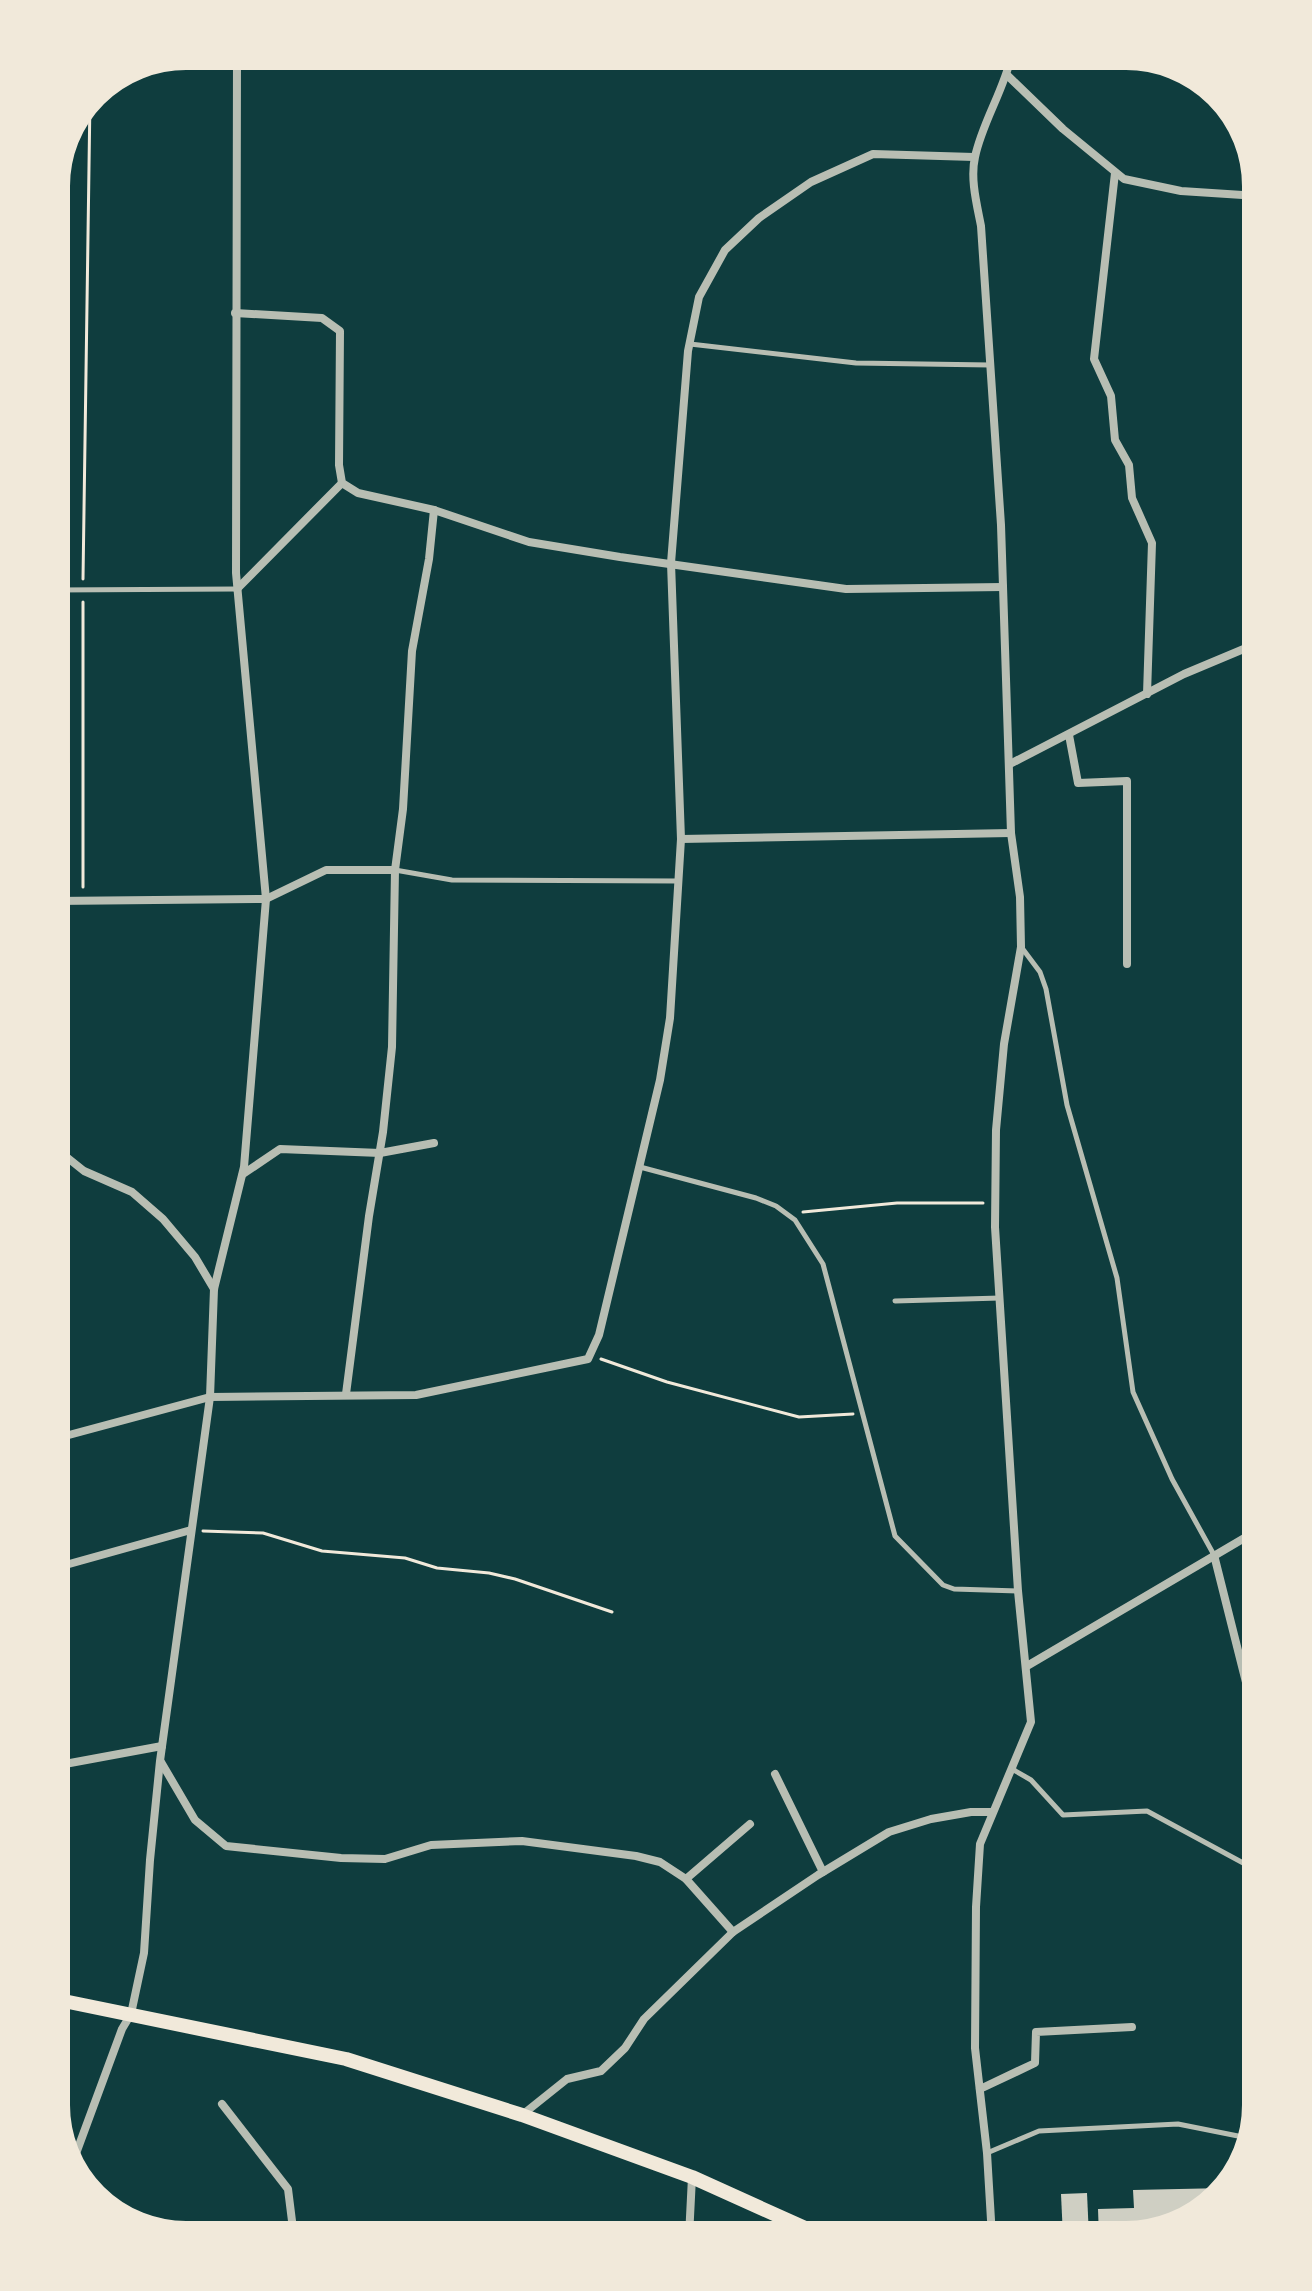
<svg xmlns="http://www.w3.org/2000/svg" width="1312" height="2291" font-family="Georgia,serif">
  <rect width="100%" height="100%" fill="#0f3d3e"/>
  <g fill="#cfcfc3">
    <polygon points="1225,2188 1184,2224 1126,2237 1099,2237 1098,2209 1134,2208 1133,2190"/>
    <polygon points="1087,2193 1089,2237 1063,2237 1061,2194"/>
  </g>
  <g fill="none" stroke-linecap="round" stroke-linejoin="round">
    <g stroke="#f1e9da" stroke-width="3">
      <polyline points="83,579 90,98"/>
      <polyline points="83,602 83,887"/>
      <polyline points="803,1212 897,1203 983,1203"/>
      <polyline points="601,1359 667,1382 799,1417 853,1414"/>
      <polyline points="203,1531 263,1533 322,1551 405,1558 437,1568 489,1573 515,1579 612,1612"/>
    </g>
    <g stroke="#b8beb3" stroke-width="5">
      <polyline points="690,344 856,363 990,365"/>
      <polyline points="54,590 236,589"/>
      <polyline points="395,870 452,880 678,881"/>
      <polyline points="1022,948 1040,972 1046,989 1067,1105 1117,1278 1133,1392 1172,1479 1214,1555"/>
      <polyline points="640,1167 756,1198 776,1206 795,1220 823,1264 895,1536 943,1585 954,1589 1018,1591"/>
      <polyline points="895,1301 1000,1298"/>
      <polyline points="1012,1769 1031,1780 1063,1815 1147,1811 1258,1871"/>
      <polyline points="987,2153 1039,2131 1178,2124 1248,2138"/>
    </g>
    <g stroke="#b8beb3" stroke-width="8">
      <polyline points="1007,75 1063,129 1124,179 1181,191 1258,196"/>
      <polyline points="1115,173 1094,359 1111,396 1115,440 1129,465 1132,498 1152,543 1147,694"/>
      <polyline points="235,313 322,318 340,331 339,465 342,483 358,493 434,510 529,542 620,557 846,589 1003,587"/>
      <polyline points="237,589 342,483"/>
      <polyline points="1069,735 1078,783 1127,781 1127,964"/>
      <polyline points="1010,764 1184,674 1258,643"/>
      <polyline points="681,839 1011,833"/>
      <polyline points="54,901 266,899 326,870 395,870"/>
      <polyline points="54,1147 84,1171 132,1192 163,1219 195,1257 214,1289"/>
      <polyline points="243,1174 280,1149 380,1153 434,1143"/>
      <polyline points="346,1394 369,1216 383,1132 392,1047 395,870 403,809 412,651 429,559 434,510"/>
      <polyline points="54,1439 210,1397 416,1395 588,1359 599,1335 660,1080 670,1018 681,839 671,563 688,351 699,297 725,250 759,218 811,182 873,154 974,157"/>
      <polyline points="1214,1555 1258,1730"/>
      <polyline points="54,1566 62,1566 191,1530"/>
      <polyline points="1027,1666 1258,1530"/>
      <polyline points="161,1762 195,1820 226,1846 341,1858 385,1859 431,1845 522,1841 636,1856 660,1862 686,1879 733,1932"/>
      <polyline points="54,1766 162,1746"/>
      <polyline points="775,1774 823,1872"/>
      <polyline points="686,1879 750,1824"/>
      <polyline points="980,2089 1035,2063 1036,2032 1132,2027"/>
      <polyline points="222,2104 288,2189 294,2237"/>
      <polyline points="522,2115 567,2079 601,2071 625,2048 644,2019 733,1932 818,1875 889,1832 931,1819 971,1812 992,1812"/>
      <polyline points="71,2167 122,2029 131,2014 144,1953 150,1860 160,1761 210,1397 214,1289 244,1167 266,899 236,573 237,54"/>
      <polyline points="689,2237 692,2177"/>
      <path d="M992,2237L987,2153L975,2048L976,1907L980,1844L1031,1722L1018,1591L995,1227L996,1130L1004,1044L1021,947L1020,897L1011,833L1001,525L981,226C977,205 970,179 975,157C982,123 1004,90 1012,54"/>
    </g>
    <polyline stroke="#f1e9da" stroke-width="14" points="54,1999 346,2059 522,2115 692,2177 825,2237"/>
  </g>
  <path d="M0 0H1312V2291H0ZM186 68H1126A118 118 0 0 1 1244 186V2105A118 118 0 0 1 1126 2223H186A118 118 0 0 1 68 2105V186A118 118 0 0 1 186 68Z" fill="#f1e9da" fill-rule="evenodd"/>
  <path fill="none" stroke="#f1e9da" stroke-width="4" d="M186 68H1126A118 118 0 0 1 1244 186V2105A118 118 0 0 1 1126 2223H186A118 118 0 0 1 68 2105V186A118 118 0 0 1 186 68Z"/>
</svg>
